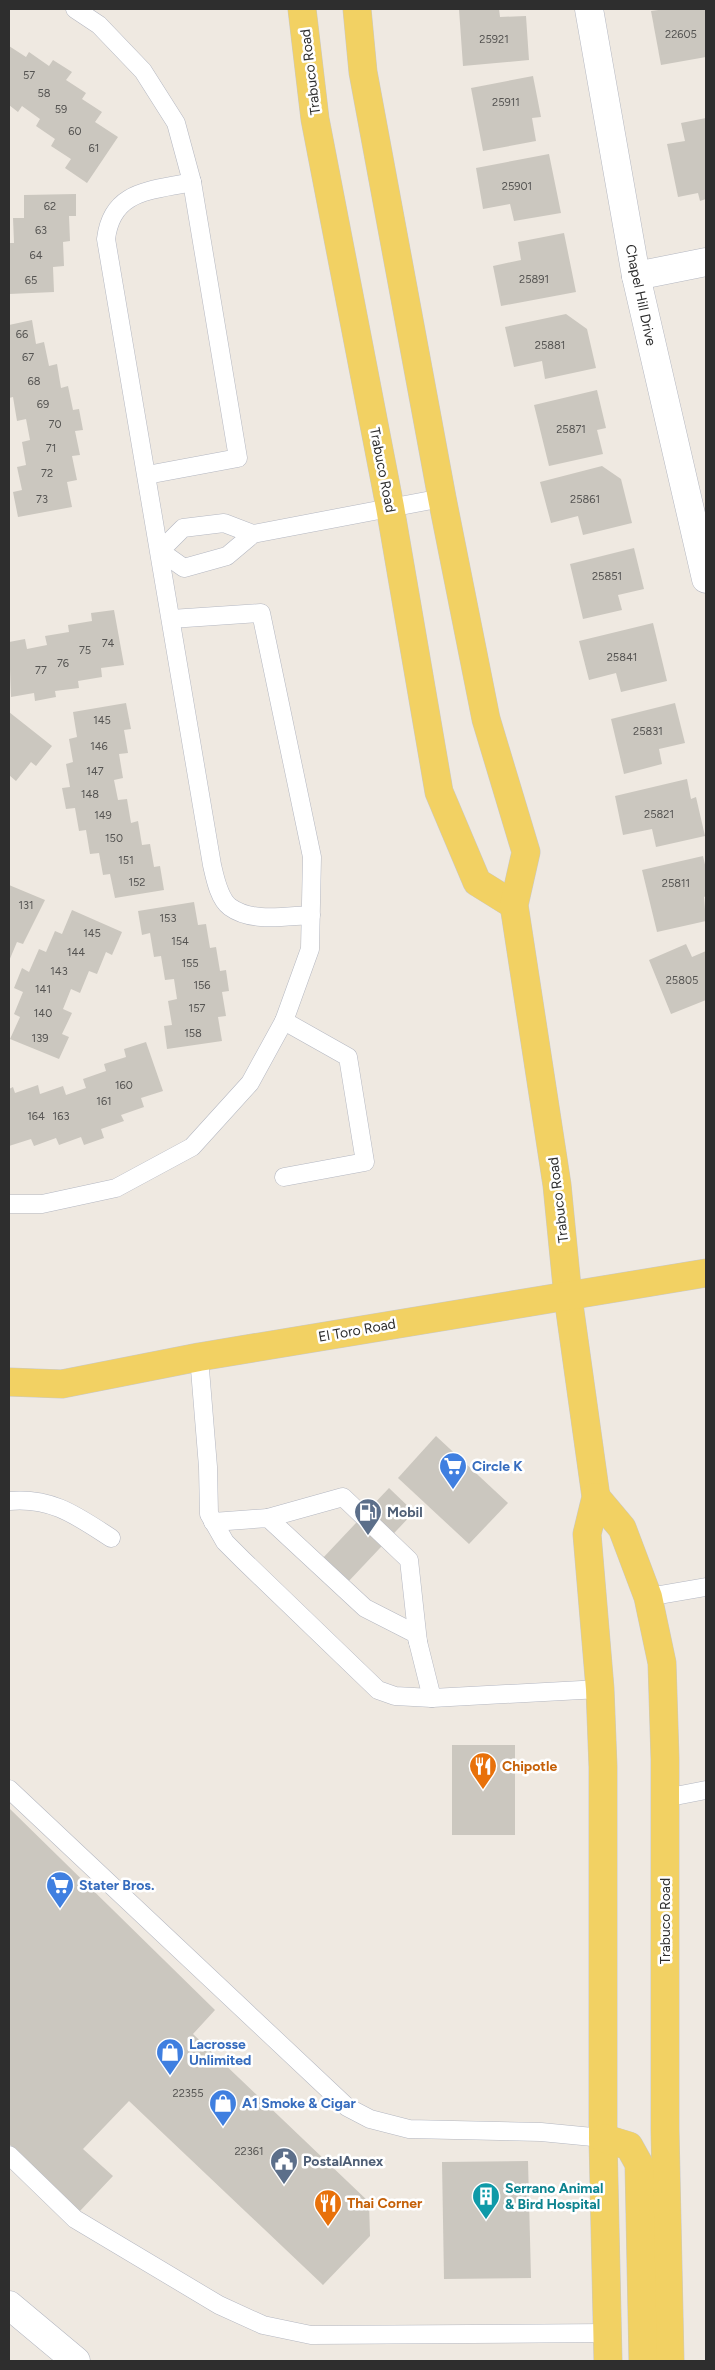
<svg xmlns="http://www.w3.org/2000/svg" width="715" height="2370" font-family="Figtree,sans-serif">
  <rect width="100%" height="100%" fill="#efe9e1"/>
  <g fill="#cbc7bf">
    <polygon points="459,9 499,9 500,17 526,16 529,60 463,66"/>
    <polygon points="666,9 706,9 706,57 661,65 651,11"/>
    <polygon points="9,46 26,57 29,52 49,66 53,60 72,72 66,80 86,93 82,99 102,112 95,122 118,137 87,183 65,168 71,159 51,146 55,139 36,126 40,119 22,106 18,112 9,105"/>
    <polygon points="533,76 541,117 532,118 536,141 483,151 471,88"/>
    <polygon points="706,118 706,199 700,201 698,193 678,197 667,144 685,141 681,123"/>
    <polygon points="549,154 561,213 514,221 510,204 483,209 476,168"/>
    <polygon points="76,194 76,216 69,216 70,241 63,242 64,266 53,267 54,292 9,294 9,243 14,243 13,218 24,218 24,195"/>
    <polygon points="564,233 576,292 501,306 493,266 521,260 518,242"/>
    <polygon points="566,314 587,329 596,368 545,379 542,361 514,367 505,327"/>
    <polygon points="32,320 36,344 44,342 49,366 57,364 61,388 68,386 73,410 79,409 83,430 75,431 80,455 72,456 77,480 67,482 72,507 18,517 13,492 22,490 17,467 26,465 22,442 30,440 26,419 17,421 13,397 9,398 9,325"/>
    <polygon points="597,390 606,428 597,430 603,454 549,466 534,405"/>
    <polygon points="602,466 621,479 632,523 583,535 578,516 551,523 540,482"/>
    <polygon points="634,548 644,589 618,595 622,610 583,619 570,564"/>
    <polygon points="114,610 124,665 101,668 102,677 78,681 79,688 55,691 56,697 35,701 34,693 11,697 9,642 25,639 27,649 47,645 45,636 69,632 68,625 92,621 91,613"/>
    <polygon points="653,623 667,681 621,692 616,673 589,680 579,641"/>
    <polygon points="126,703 131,729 124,730 128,753 119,754 123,778 114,780 118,800 127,799 131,823 138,821 142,845 150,844 154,867 160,866 164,890 115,898 110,874 103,875 99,853 90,854 86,830 79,831 75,808 66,809 62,788 70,787 66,764 73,762 69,739 77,737 73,712"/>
    <polygon points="675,703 685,743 659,749 662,764 624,774 611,719"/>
    <polygon points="9,712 52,746 36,766 31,762 16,781 9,775"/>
    <polygon points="687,779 691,799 696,797 705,836 656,847 652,829 623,835 615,796"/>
    <polygon points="703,856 706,869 706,896 704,897 706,921 657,932 642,870"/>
    <polygon points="9,885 45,900 23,944 17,942 9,961"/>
    <polygon points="194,902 198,925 206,924 210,948 216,947 220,971 226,970 229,991 222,992 226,1016 218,1017 222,1041 167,1049 164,1026 172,1025 168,1001 177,999 174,979 165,980 161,956 154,957 150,933 142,935 138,911"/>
    <polygon points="72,910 122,932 112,955 106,952 97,974 89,971 80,993 71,989 63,1009 72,1013 62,1034 69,1037 59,1059 10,1039 20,1017 14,1014 23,992 14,988 22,968 29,972 39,949 46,952 55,931 62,934"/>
    <polygon points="686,944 692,957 706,951 706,1000 671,1014 649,960"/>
    <polygon points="146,1042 163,1091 141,1098 144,1107 121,1115 124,1121 101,1129 104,1138 84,1145 81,1137 59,1145 56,1138 34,1146 31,1139 9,1146 9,1089 13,1087 15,1093 38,1085 40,1094 63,1086 66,1095 86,1088 83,1079 106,1071 104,1064 126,1057 124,1049"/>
    <polygon points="436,1436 508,1503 469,1544 398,1478"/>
    <polygon points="389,1488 414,1512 347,1583 322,1559"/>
    <rect x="452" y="1745" width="63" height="90"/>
    <polygon points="9,1808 215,2010 193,2034 369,2202 370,2236 323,2285 129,2101 83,2149 113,2176 79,2212 9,2144"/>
    <polygon points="528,2161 531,2278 444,2279 442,2162"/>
  </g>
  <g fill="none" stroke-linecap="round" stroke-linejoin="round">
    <g stroke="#b4b7c1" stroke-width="19">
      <g id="lane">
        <polyline points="75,9 99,25 143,71 176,123 192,182 238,458 147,475"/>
        <path d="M192,182C152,191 112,189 106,239L212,865C215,878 219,899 230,907C252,923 286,916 311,915"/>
        <polyline points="253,534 224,523 183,528 160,551 184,568 227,556 253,534 442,498"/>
        <polyline points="284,1021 348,1057 365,1162 284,1177"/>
        <polyline points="9,1204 42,1204 116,1188 192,1147 250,1083 284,1021 310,949 312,857 261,613 171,619"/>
        <polyline points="199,1357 208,1467 209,1514 225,1542 243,1560 378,1690 395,1696 432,1698 600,1689"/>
        <path d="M9,1501C52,1497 77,1516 111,1538"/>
        <polyline points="268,1518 343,1497 409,1560 418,1642"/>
        <polyline points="213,1522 268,1518 365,1608 416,1634 432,1698"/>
        <polyline points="648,1597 706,1587"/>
        <polyline points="9,1789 347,2107 370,2119 409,2129 541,2132 603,2138"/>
        <polyline points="665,1798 706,1790"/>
        <polyline points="9,2155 75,2219 219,2305 263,2325 311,2335 608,2333"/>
      </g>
    </g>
    <g stroke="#b4b7c1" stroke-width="29">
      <g id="street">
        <polyline points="589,9 636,276 706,579"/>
        <polyline points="636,276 706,262"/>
        <polyline points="9,2305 76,2361"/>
      </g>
    </g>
    <g stroke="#c9c9c9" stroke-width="29">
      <g id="primary">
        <polyline points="302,9 315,119 390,507 439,792 477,882 514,905"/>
        <polyline points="357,9 363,72 442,498 486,719 526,852 514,905 557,1185 568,1297 596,1497 587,1534 600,1689 603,1767 603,2138 608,2361"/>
        <polyline points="9,1382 62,1384 199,1357 706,1273"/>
        <polyline points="596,1497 622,1528 648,1597 662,1663 665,1759 665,2130 670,2361"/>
        <polyline points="603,2138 629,2146 639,2164 643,2361"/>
      </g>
    </g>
    <use href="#lane" stroke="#fff" stroke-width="18"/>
    <use href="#street" stroke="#fff" stroke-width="28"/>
    <use href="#primary" stroke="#f2d163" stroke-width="28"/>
  </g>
  <defs>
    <g id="supermarket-pin" transform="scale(1.4375)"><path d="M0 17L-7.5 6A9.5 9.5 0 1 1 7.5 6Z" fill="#3f7fe0" stroke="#fff"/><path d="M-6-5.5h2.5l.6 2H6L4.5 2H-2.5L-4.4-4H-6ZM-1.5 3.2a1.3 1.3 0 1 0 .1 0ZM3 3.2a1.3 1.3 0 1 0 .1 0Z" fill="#fff"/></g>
    <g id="fuel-pin" transform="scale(1.4375)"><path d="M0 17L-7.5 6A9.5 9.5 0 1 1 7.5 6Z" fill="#5c6f8a" stroke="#fff"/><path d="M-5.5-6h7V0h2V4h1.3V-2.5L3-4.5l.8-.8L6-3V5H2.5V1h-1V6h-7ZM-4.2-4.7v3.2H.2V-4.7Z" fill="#fff"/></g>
    <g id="restaurant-pin" transform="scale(1.4375)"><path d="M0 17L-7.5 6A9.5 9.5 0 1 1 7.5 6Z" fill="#e8710a" stroke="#fff"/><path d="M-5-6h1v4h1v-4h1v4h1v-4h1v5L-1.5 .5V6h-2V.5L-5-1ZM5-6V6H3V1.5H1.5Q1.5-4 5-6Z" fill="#fff"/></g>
    <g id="shop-pin" transform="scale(1.4375)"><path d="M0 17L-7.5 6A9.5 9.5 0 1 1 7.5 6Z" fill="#3f7fe0" stroke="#fff"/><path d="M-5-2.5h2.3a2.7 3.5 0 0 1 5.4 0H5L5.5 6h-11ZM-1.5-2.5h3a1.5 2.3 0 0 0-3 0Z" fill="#fff"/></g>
    <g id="civic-pin" transform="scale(1.4375)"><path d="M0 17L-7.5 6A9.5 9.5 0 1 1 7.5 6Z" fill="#5c6f8a" stroke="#fff"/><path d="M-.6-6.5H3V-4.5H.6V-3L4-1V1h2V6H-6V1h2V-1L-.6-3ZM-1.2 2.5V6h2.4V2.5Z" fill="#fff"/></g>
    <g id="building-pin" transform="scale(1.4375)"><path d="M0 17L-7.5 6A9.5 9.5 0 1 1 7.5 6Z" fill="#0f9aa8" stroke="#fff"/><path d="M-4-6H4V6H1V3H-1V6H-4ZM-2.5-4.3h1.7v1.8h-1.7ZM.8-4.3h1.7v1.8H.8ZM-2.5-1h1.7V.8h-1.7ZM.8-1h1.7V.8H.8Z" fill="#fff"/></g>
  </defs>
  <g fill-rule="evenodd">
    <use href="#supermarket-pin" x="453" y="1466"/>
    <use href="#fuel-pin" x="368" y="1512"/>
    <use href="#restaurant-pin" x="483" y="1766"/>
    <use href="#supermarket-pin" x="60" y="1885"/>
    <use href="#shop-pin" x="170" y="2052"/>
    <use href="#shop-pin" x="223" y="2103"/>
    <use href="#civic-pin" x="284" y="2161"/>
    <use href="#building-pin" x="486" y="2196"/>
    <use href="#restaurant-pin" x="328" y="2203"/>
  </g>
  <g text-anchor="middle" stroke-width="5" stroke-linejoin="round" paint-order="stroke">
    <g font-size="11" fill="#555452">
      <text x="681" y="38">22605</text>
      <text x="494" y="43">25921</text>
      <text x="29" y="79">57</text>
      <text x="44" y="97">58</text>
      <text x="506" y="106">25911</text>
      <text x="61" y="113">59</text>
      <text x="75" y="135">60</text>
      <text x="94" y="152">61</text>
      <text x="517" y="190">25901</text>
      <text x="50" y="210">62</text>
      <text x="41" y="234">63</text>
      <text x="36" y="259">64</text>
      <text x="534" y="283">25891</text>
      <text x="31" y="284">65</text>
      <text x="22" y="338">66</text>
      <text x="550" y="349">25881</text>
      <text x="28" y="361">67</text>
      <text x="34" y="385">68</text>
      <text x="43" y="408">69</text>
      <text x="55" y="428">70</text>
      <text x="571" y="433">25871</text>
      <text x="51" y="452">71</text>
      <text x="47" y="477">72</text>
      <text x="42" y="503">73</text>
      <text x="585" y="503">25861</text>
      <text x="607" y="580">25851</text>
      <text x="108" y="647">74</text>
      <text x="85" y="654">75</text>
      <text x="622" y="661">25841</text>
      <text x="63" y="667">76</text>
      <text x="41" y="674">77</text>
      <text x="102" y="724">145</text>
      <text x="648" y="735">25831</text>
      <text x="99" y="750">146</text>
      <text x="95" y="775">147</text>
      <text x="90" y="798">148</text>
      <text x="659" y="818">25821</text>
      <text x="103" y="819">149</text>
      <text x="114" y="842">150</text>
      <text x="126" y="864">151</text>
      <text x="137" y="886">152</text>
      <text x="676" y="887">25811</text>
      <text x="26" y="909">131</text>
      <text x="168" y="922">153</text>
      <text x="92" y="937">145</text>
      <text x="180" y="945">154</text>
      <text x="76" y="956">144</text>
      <text x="190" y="967">155</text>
      <text x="59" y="975">143</text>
      <text x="682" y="984">25805</text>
      <text x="202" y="989">156</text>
      <text x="43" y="993">141</text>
      <text x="197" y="1012">157</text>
      <text x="43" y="1017">140</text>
      <text x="193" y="1037">158</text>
      <text x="40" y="1042">139</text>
      <text x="124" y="1089">160</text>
      <text x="104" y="1105">161</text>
      <text x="36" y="1120">164</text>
      <text x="61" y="1120">163</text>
      <text x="188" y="2097">22355</text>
      <text x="249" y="2155">22361</text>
    </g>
    <g font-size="14" fill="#2e2e2e" stroke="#fff">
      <text transform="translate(310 72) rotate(-97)" y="5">Trabuco Road</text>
      <text transform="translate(641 295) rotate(78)" y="5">Chapel Hill Drive</text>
      <text transform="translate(383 470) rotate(79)" y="5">Trabuco Road</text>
      <text transform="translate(558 1200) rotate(-97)" y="5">Trabuco Road</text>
      <text transform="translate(357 1330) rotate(-10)" y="5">El Toro Road</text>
      <text transform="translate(665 1921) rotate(-90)" y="5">Trabuco Road</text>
    </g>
    <g font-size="14" font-weight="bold" fill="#366cbe" stroke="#fff" text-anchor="start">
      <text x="472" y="1471">Circle K</text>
      <text x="79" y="1890">Stater Bros.</text>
      <text x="189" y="2049">Lacrosse<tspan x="189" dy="16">Unlimited</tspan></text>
      <text x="242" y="2108">A1 Smoke &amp; Cigar</text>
    </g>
    <g font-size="14" font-weight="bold" fill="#4e5e75" stroke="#fff" text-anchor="start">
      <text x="387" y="1517">Mobil</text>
      <text x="303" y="2166">PostalAnnex</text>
    </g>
    <g font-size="14" font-weight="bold" fill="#c56008" stroke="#fff" text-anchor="start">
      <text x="502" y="1771">Chipotle</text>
      <text x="347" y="2208">Thai Corner</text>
    </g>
    <g font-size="14" font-weight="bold" fill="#0d838f" stroke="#fff" text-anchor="start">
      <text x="505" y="2193">Serrano Animal<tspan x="505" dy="16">&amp; Bird Hospital</tspan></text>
    </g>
  </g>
  <rect width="715" height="2370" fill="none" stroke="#2e2e2e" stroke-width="20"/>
</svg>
